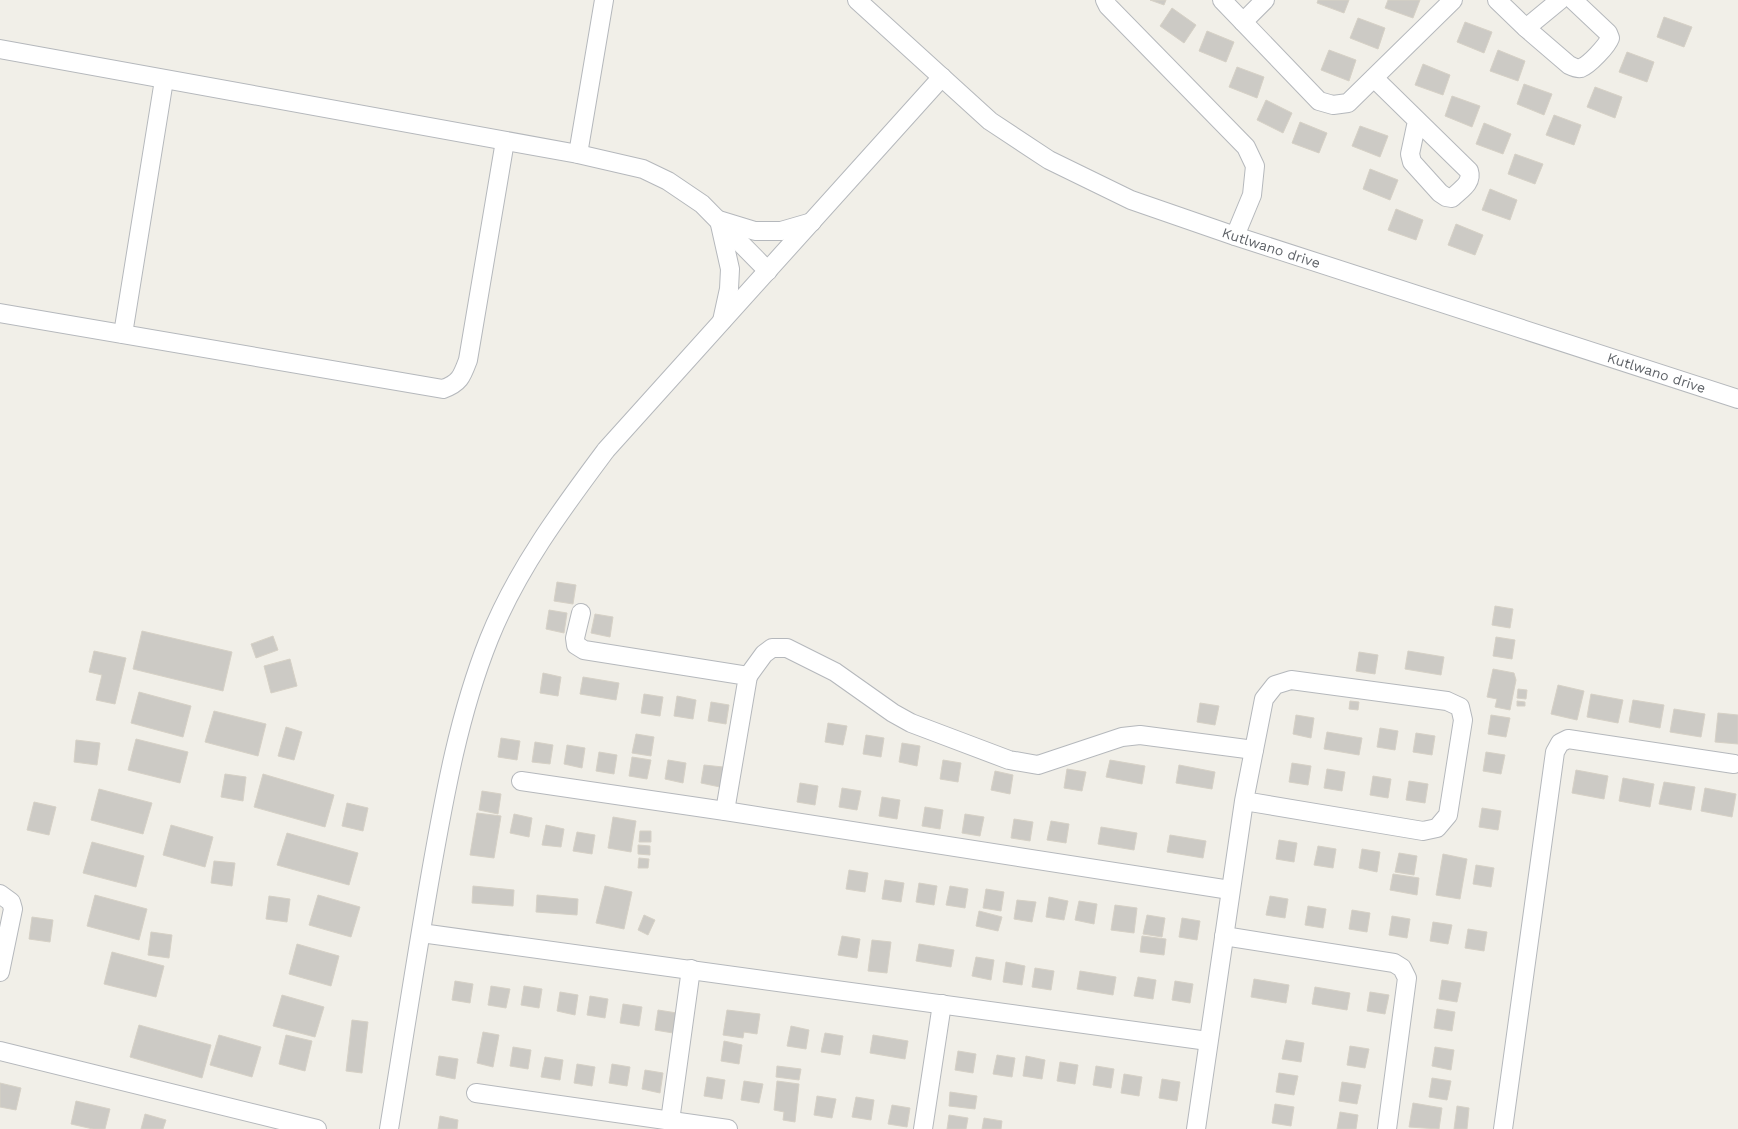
<svg xmlns="http://www.w3.org/2000/svg" width="1738" height="1129" font-family="'Work Sans',sans-serif">
  <rect width="100%" height="100%" fill="#f1efe8"/>
  <g fill="#cccac5" stroke="#d6d1c6">
    <polygon points="1150,0 1166,0 1164,5"/>
    <polygon points="1318,0 1349,0 1344,13 1317,3"/>
    <polygon points="1388,0 1420,0 1413,18 1385,8"/>
    <polygon points="1172,8 1196,25 1184,43 1160,26"/>
    <polygon points="1664,17 1692,27 1684,47 1657,37"/>
    <polygon points="1358,18 1385,28 1378,49 1350,38"/>
    <polygon points="1465,22 1492,32 1484,53 1457,42"/>
    <polygon points="1207,31 1234,42 1226,62 1199,51"/>
    <polygon points="1329,50 1356,60 1349,81 1321,70"/>
    <polygon points="1498,50 1525,61 1518,81 1490,71"/>
    <polygon points="1627,52 1654,62 1647,82 1619,72"/>
    <polygon points="1423,64 1450,75 1443,95 1415,85"/>
    <polygon points="1237,67 1264,77 1257,98 1229,87"/>
    <polygon points="1524,84 1552,94 1544,115 1517,104"/>
    <polygon points="1595,87 1622,97 1615,118 1587,107"/>
    <polygon points="1452,96 1480,106 1472,127 1445,116"/>
    <polygon points="1266,100 1292,113 1283,133 1257,120"/>
    <polygon points="1554,115 1581,125 1574,145 1546,135"/>
    <polygon points="1300,122 1327,133 1319,153 1292,143"/>
    <polygon points="1484,123 1511,134 1503,154 1476,144"/>
    <polygon points="1360,126 1388,136 1380,157 1352,146"/>
    <polygon points="1515,154 1543,164 1535,184 1508,174"/>
    <polygon points="1370,169 1398,180 1390,200 1363,189"/>
    <polygon points="1490,189 1517,200 1510,220 1482,210"/>
    <polygon points="1396,209 1423,220 1416,240 1388,230"/>
    <polygon points="1456,224 1483,235 1475,255 1448,245"/>
    <polygon points="557,582 576,585 573,604 554,601"/>
    <polygon points="1495,606 1513,609 1510,628 1492,625"/>
    <polygon points="549,610 567,613 564,633 546,629"/>
    <polygon points="595,614 613,617 610,637 591,633"/>
    <polygon points="142,631 232,652 223,691 133,669"/>
    <polygon points="273,636 278,650 256,658 251,644"/>
    <polygon points="1496,637 1515,640 1512,659 1493,656"/>
    <polygon points="94,651 126,658 115,704 96,700 102,675 89,672"/>
    <polygon points="1408,651 1444,657 1441,675 1405,669"/>
    <polygon points="1359,652 1378,655 1375,674 1356,671"/>
    <polygon points="290,659 297,686 271,693 264,666"/>
    <polygon points="1493,669 1514,673 1516,680 1510,710 1495,707 1497,699 1487,697"/>
    <polygon points="543,673 561,677 558,696 540,693"/>
    <polygon points="583,677 619,683 616,700 580,694"/>
    <polygon points="1558,685 1584,691 1577,720 1551,714"/>
    <polygon points="1518,689 1527,690 1526,699 1517,698"/>
    <polygon points="139,692 191,706 183,737 131,723"/>
    <polygon points="644,694 663,697 660,716 641,713"/>
    <polygon points="1591,694 1623,700 1618,723 1587,717"/>
    <polygon points="677,696 696,700 693,719 674,716"/>
    <polygon points="1633,700 1664,705 1660,728 1629,722"/>
    <polygon points="1350,701 1359,702 1358,710 1349,709"/>
    <polygon points="1517,701 1525,702 1525,706 1517,706"/>
    <polygon points="711,702 729,705 726,724 708,721"/>
    <polygon points="1200,703 1219,706 1215,725 1197,722"/>
    <polygon points="1674,709 1705,714 1701,737 1670,732"/>
    <polygon points="214,711 266,724 258,756 205,742"/>
    <polygon points="1718,713 1738,715 1738,744 1715,742"/>
    <polygon points="1296,715 1314,718 1311,738 1293,734"/>
    <polygon points="1491,715 1510,718 1506,737 1488,734"/>
    <polygon points="828,723 847,726 843,745 825,742"/>
    <polygon points="286,727 302,732 294,760 278,756"/>
    <polygon points="1380,728 1398,731 1395,750 1377,747"/>
    <polygon points="1327,732 1362,738 1359,755 1324,749"/>
    <polygon points="1416,733 1435,736 1432,755 1413,752"/>
    <polygon points="636,734 654,737 651,756 632,753"/>
    <polygon points="866,735 884,738 881,757 863,754"/>
    <polygon points="501,738 520,741 517,760 498,757"/>
    <polygon points="136,739 188,752 180,783 128,770"/>
    <polygon points="76,740 100,743 97,765 74,762"/>
    <polygon points="535,742 553,745 550,764 532,762"/>
    <polygon points="902,743 920,746 917,766 899,762"/>
    <polygon points="567,745 585,748 582,768 564,764"/>
    <polygon points="599,752 617,755 614,774 596,771"/>
    <polygon points="1486,752 1505,755 1501,774 1483,771"/>
    <polygon points="632,757 651,760 647,779 629,776"/>
    <polygon points="668,760 686,763 683,783 665,779"/>
    <polygon points="943,760 961,763 958,782 940,779"/>
    <polygon points="1110,760 1145,766 1142,784 1106,777"/>
    <polygon points="1292,763 1311,766 1308,785 1289,782"/>
    <polygon points="704,765 723,767 720,787 701,783"/>
    <polygon points="1179,765 1215,772 1212,789 1176,783"/>
    <polygon points="1067,769 1086,772 1082,791 1064,788"/>
    <polygon points="1327,769 1345,772 1342,791 1324,788"/>
    <polygon points="1576,770 1608,776 1604,799 1572,793"/>
    <polygon points="995,771 1013,775 1010,794 991,790"/>
    <polygon points="225,774 246,777 243,801 221,797"/>
    <polygon points="263,774 334,795 325,827 254,807"/>
    <polygon points="1373,776 1391,779 1388,798 1370,795"/>
    <polygon points="1623,778 1654,784 1650,807 1619,801"/>
    <polygon points="1409,781 1428,784 1425,803 1406,800"/>
    <polygon points="1664,782 1695,787 1691,810 1659,804"/>
    <polygon points="800,783 818,786 815,805 797,802"/>
    <polygon points="842,788 861,791 857,810 839,807"/>
    <polygon points="1705,788 1736,794 1732,817 1701,811"/>
    <polygon points="99,789 152,803 143,834 91,820"/>
    <polygon points="482,791 501,794 498,814 479,810"/>
    <polygon points="882,797 900,800 897,819 879,816"/>
    <polygon points="34,802 56,807 49,835 27,830"/>
    <polygon points="347,803 368,808 363,831 342,826"/>
    <polygon points="925,807 943,810 940,829 922,826"/>
    <polygon points="1482,808 1501,811 1498,830 1479,827"/>
    <polygon points="477,813 501,816 494,858 470,855"/>
    <polygon points="514,814 532,818 529,837 510,833"/>
    <polygon points="965,814 984,817 980,836 962,833"/>
    <polygon points="613,817 636,821 631,852 608,848"/>
    <polygon points="1014,819 1033,822 1030,841 1011,838"/>
    <polygon points="1051,821 1069,824 1066,843 1047,840"/>
    <polygon points="171,825 213,837 205,867 163,855"/>
    <polygon points="546,825 564,829 561,847 542,845"/>
    <polygon points="1101,827 1137,833 1134,850 1098,844"/>
    <polygon points="640,831 651,831 651,842 639,842"/>
    <polygon points="577,832 595,835 592,854 573,851"/>
    <polygon points="287,833 358,853 349,885 277,865"/>
    <polygon points="1170,835 1206,841 1203,858 1167,852"/>
    <polygon points="1279,840 1297,843 1294,862 1276,859"/>
    <polygon points="92,842 144,856 136,887 83,873"/>
    <polygon points="638,845 650,846 650,855 638,854"/>
    <polygon points="1318,846 1336,849 1333,868 1314,865"/>
    <polygon points="1362,849 1380,852 1377,872 1359,868"/>
    <polygon points="1399,853 1417,856 1414,875 1395,872"/>
    <polygon points="1443,854 1467,859 1460,899 1436,895"/>
    <polygon points="639,858 649,859 648,868 638,868"/>
    <polygon points="214,861 235,863 232,886 211,883"/>
    <polygon points="1476,865 1494,868 1491,887 1473,884"/>
    <polygon points="849,870 868,873 865,892 846,889"/>
    <polygon points="1393,874 1419,878 1417,895 1390,890"/>
    <polygon points="885,880 904,883 901,902 882,899"/>
    <polygon points="919,883 937,886 934,905 916,902"/>
    <polygon points="473,886 514,890 513,906 472,903"/>
    <polygon points="605,886 632,892 624,929 596,923"/>
    <polygon points="950,886 968,889 965,908 946,905"/>
    <polygon points="986,889 1004,892 1001,911 983,908"/>
    <polygon points="95,895 147,909 139,940 87,926"/>
    <polygon points="318,895 360,907 351,937 309,925"/>
    <polygon points="537,895 578,899 577,915 536,912"/>
    <polygon points="269,896 290,899 287,922 266,919"/>
    <polygon points="1270,896 1288,899 1285,918 1266,915"/>
    <polygon points="1049,897 1068,901 1064,920 1046,917"/>
    <polygon points="1017,900 1036,902 1032,922 1014,919"/>
    <polygon points="1079,901 1097,904 1094,924 1075,920"/>
    <polygon points="1115,905 1137,908 1134,933 1111,930"/>
    <polygon points="1308,906 1326,909 1323,928 1305,925"/>
    <polygon points="1352,910 1370,913 1367,932 1349,929"/>
    <polygon points="979,911 1002,917 998,931 976,926"/>
    <polygon points="644,915 655,920 648,935 638,930"/>
    <polygon points="1147,915 1165,918 1162,937 1143,934"/>
    <polygon points="1392,916 1410,919 1407,938 1389,935"/>
    <polygon points="32,917 53,920 50,942 29,939"/>
    <polygon points="1182,918 1200,921 1197,940 1179,937"/>
    <polygon points="1433,922 1452,925 1448,944 1430,941"/>
    <polygon points="1468,929 1487,932 1484,951 1465,948"/>
    <polygon points="151,932 172,935 169,958 148,955"/>
    <polygon points="842,936 860,939 857,958 838,955"/>
    <polygon points="1142,936 1166,939 1164,955 1140,952"/>
    <polygon points="872,940 891,942 887,973 868,971"/>
    <polygon points="297,944 339,956 331,986 289,974"/>
    <polygon points="919,944 954,950 951,967 916,961"/>
    <polygon points="112,952 164,966 156,997 104,984"/>
    <polygon points="976,957 994,960 991,980 972,976"/>
    <polygon points="1006,962 1025,966 1022,985 1003,982"/>
    <polygon points="1035,968 1054,971 1051,990 1032,987"/>
    <polygon points="1080,971 1116,977 1113,995 1077,989"/>
    <polygon points="1138,977 1156,980 1153,999 1134,996"/>
    <polygon points="1254,979 1289,985 1286,1003 1251,997"/>
    <polygon points="1442,980 1461,983 1457,1002 1439,999"/>
    <polygon points="455,981 473,984 470,1003 452,1000"/>
    <polygon points="1175,981 1193,984 1190,1003 1172,1000"/>
    <polygon points="491,986 510,989 506,1008 488,1005"/>
    <polygon points="524,986 542,989 539,1008 521,1005"/>
    <polygon points="1315,987 1350,993 1347,1010 1312,1004"/>
    <polygon points="560,992 578,995 575,1015 557,1011"/>
    <polygon points="1370,992 1389,995 1385,1014 1367,1011"/>
    <polygon points="282,995 324,1007 315,1037 273,1026"/>
    <polygon points="590,996 608,999 605,1018 587,1015"/>
    <polygon points="623,1004 642,1007 639,1026 620,1023"/>
    <polygon points="1437,1009 1455,1012 1452,1031 1434,1028"/>
    <polygon points="658,1010 677,1013 673,1033 655,1030"/>
    <polygon points="727,1010 760,1014 757,1034 744,1032 743,1038 723,1035"/>
    <polygon points="352,1020 368,1022 362,1073 346,1071"/>
    <polygon points="139,1025 211,1045 202,1078 130,1057"/>
    <polygon points="791,1026 809,1030 806,1049 787,1046"/>
    <polygon points="483,1032 499,1035 493,1067 477,1063"/>
    <polygon points="825,1033 843,1036 840,1055 821,1052"/>
    <polygon points="219,1035 261,1047 252,1077 210,1065"/>
    <polygon points="286,1035 312,1041 305,1071 279,1064"/>
    <polygon points="873,1035 908,1041 905,1059 870,1053"/>
    <polygon points="1286,1040 1304,1043 1301,1062 1282,1059"/>
    <polygon points="724,1041 742,1045 739,1064 721,1061"/>
    <polygon points="1350,1046 1369,1049 1365,1068 1347,1065"/>
    <polygon points="513,1047 531,1050 528,1069 510,1066"/>
    <polygon points="1435,1047 1454,1050 1451,1070 1432,1066"/>
    <polygon points="958,1051 976,1054 973,1073 955,1070"/>
    <polygon points="997,1055 1015,1058 1012,1077 993,1074"/>
    <polygon points="439,1056 458,1059 455,1079 436,1075"/>
    <polygon points="1026,1056 1045,1060 1042,1079 1023,1076"/>
    <polygon points="545,1057 563,1060 560,1080 541,1077"/>
    <polygon points="1060,1062 1078,1065 1075,1084 1057,1081"/>
    <polygon points="577,1064 595,1067 592,1086 574,1083"/>
    <polygon points="612,1064 630,1067 627,1086 609,1083"/>
    <polygon points="777,1066 801,1069 799,1080 776,1077"/>
    <polygon points="1096,1066 1114,1069 1111,1088 1093,1085"/>
    <polygon points="645,1070 663,1073 660,1093 642,1089"/>
    <polygon points="1279,1073 1298,1076 1294,1095 1276,1092"/>
    <polygon points="1124,1074 1142,1077 1139,1096 1121,1093"/>
    <polygon points="707,1077 725,1080 722,1099 704,1096"/>
    <polygon points="1432,1078 1451,1081 1447,1100 1429,1097"/>
    <polygon points="1162,1079 1180,1082 1177,1101 1159,1098"/>
    <polygon points="744,1081 763,1084 759,1103 741,1100"/>
    <polygon points="777,1081 799,1084 795,1122 783,1120 784,1112 774,1110"/>
    <polygon points="1342,1082 1361,1085 1357,1104 1339,1101"/>
    <polygon points="0,1083 21,1088 16,1110 0,1107"/>
    <polygon points="950,1092 977,1096 975,1109 949,1106"/>
    <polygon points="817,1096 836,1099 832,1118 814,1115"/>
    <polygon points="856,1097 874,1100 871,1120 852,1117"/>
    <polygon points="76,1101 110,1109 105,1129 93,1129 71,1124"/>
    <polygon points="1413,1103 1442,1108 1439,1129 1409,1127"/>
    <polygon points="1275,1104 1294,1107 1291,1126 1272,1123"/>
    <polygon points="892,1105 910,1108 907,1127 888,1124"/>
    <polygon points="1457,1106 1469,1108 1467,1129 1454,1129"/>
    <polygon points="1340,1112 1358,1115 1356,1129 1337,1129"/>
    <polygon points="145,1114 166,1120 163,1129 141,1129"/>
    <polygon points="949,1115 968,1118 966,1129 947,1129"/>
    <polygon points="440,1116 458,1120 457,1129 438,1129"/>
    <polygon points="984,1118 1002,1121 1001,1129 982,1129"/>
  </g>
  <g fill="none" stroke-linecap="round" stroke-linejoin="round">
    <g stroke="#b5b8bc" stroke-width="20">
      <g id="minor">
        <path id="s1" d="M857,0L990,121L1049,160L1131,200L1235,236L1738,399"/>
        <polyline points="1105,0 1108,6 1246,147 1255,166 1252,195 1235,236"/>
        <polyline points="1222,0 1319,101 1333,105 1348,103 1453,0"/>
        <path d="M1497,0L1526,28L1569,65C1573,67 1577,69 1581,68C1589,65 1607,46 1610,38L1608,33L1573,0"/>
        <polyline points="1243,22 1265,0"/>
        <polyline points="1526,28 1560,0"/>
        <polyline points="0,49 578,154 643,169 668,181 702,204 768,271"/>
        <path d="M1374,78L1469,171C1473,183 1460,190 1452,198L1446,197L1440,193L1412,162L1410,154L1417,121"/>
        <polyline points="578,154 604,0"/>
        <path d="M0,313L443,389C460,383 462,376 468,360L505,141"/>
        <polyline points="722,321 729,289 730,269 719,220 755,231 781,231 812,222"/>
        <polyline points="123,334 164,80"/>
        <polyline points="581,613 575,638 576,645 584,650 748,676 725,811"/>
        <polyline points="748,676 764,654 772,648 787,648 835,672 893,713 911,723 1009,760 1038,765 1122,737 1140,735 1254,750"/>
        <polyline points="521,781 725,811 1230,890"/>
        <polyline points="0,894 11,902 13,909 0,972"/>
        <polyline points="421,933 1208,1041"/>
        <polyline points="1224,936 1394,963 1402,968 1407,978 1387,1129"/>
        <polyline points="0,1051 317,1129"/>
        <polyline points="476,1093 728,1129"/>
        <polyline points="670,1121 691,969"/>
        <path d="M389,1129C403,1043 416,958 431,872C445,793 459,714 489,639C517,569 562,509 606,450L942,77"/>
        <polyline points="923,1129 942,1004"/>
        <polyline points="1196,1129 1244,801 1264,699 1275,685 1291,680 1447,701 1460,707 1463,720 1448,815 1437,828 1423,831 1244,801"/>
        <polyline points="1503,1129 1555,752 1560,743 1568,739 1734,764"/>
      </g>
    </g>
    <use href="#minor" stroke="#fff" stroke-width="18"/>
  </g>
  <g text-anchor="middle" stroke-width="4.5" stroke-linejoin="round" paint-order="stroke">
    <g font-size="14" fill="#5f6368" stroke="#fff">
      <text dy="5" stroke="none"><textPath href="#s1" startOffset="490">Kutlwano drive</textPath></text>
      <text dy="5" stroke="none"><textPath href="#s1" startOffset="895">Kutlwano drive</textPath></text>
    </g>
  </g>
</svg>
